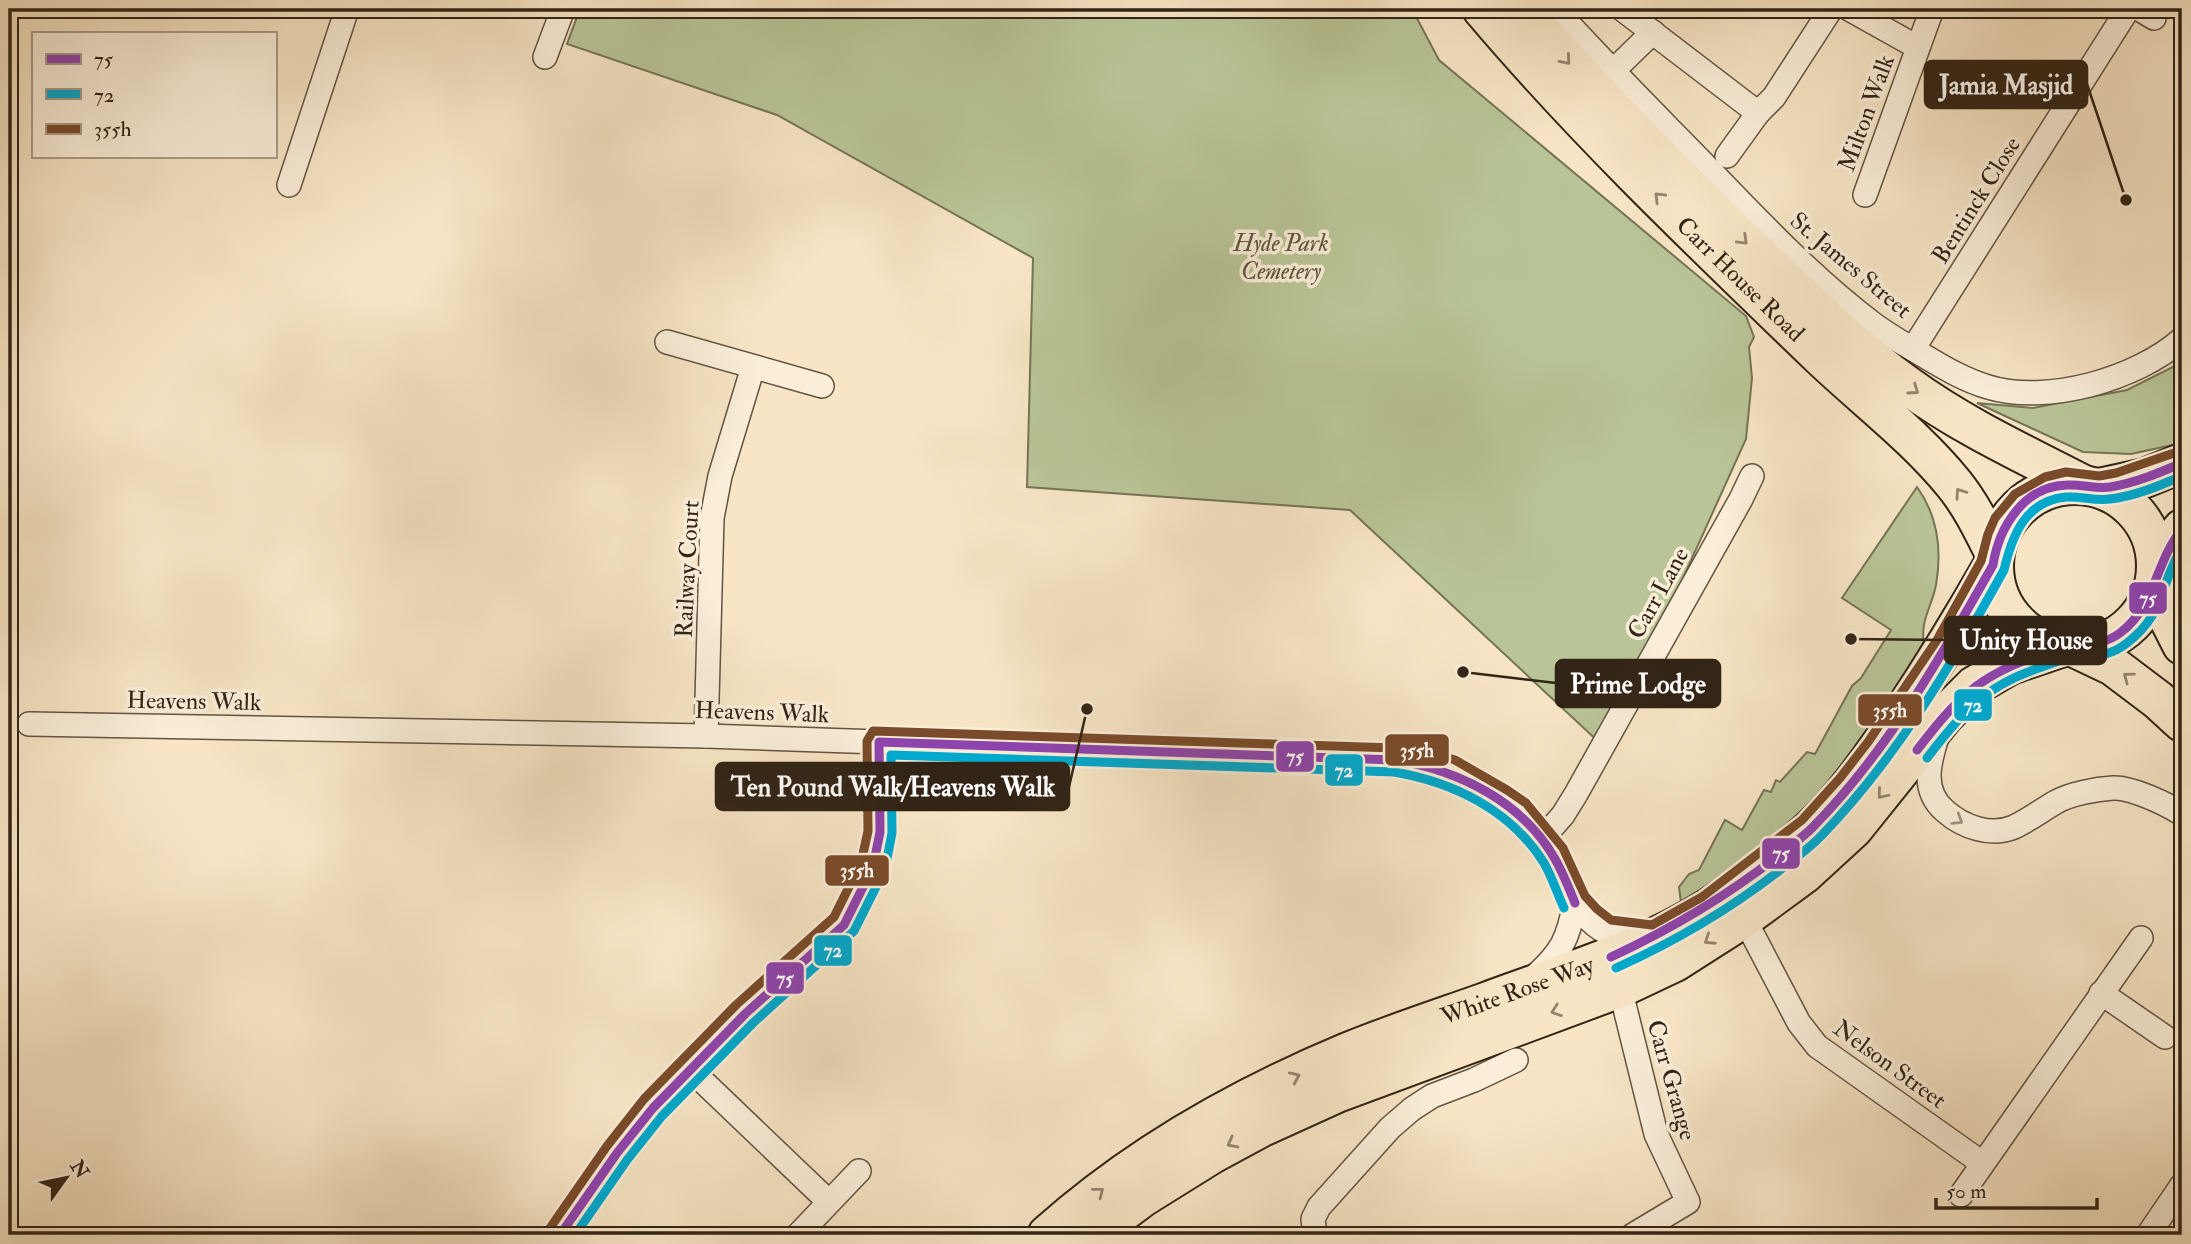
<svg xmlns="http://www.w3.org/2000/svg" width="2191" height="1244" font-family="'IM FELL Double Pica',serif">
  <rect width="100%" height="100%" fill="#f7e5c5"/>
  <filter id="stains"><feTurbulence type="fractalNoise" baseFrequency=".00286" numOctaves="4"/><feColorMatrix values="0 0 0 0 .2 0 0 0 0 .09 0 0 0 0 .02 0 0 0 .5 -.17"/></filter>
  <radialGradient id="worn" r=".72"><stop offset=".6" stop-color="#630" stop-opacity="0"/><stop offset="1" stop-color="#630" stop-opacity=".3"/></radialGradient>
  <g fill="#b9c597" stroke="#767456" stroke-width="2">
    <polygon points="580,9 1412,9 1439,60 1746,316 1754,337 1749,347 1752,378 1746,439 1626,704 1603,746 1350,510 1027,487 1033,258 777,115 567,44"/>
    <polygon points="2182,358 2182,441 2177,444 2131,454 2083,452 1977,403 2033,408 2127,390 2173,367"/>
    <path d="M1917,487C1938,516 1942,550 1936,585C1931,610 1920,618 1924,647L1830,789L1770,842L1715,882L1681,903L1679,887L1689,874L1699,870L1725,820L1742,830L1764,790L1771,792L1776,780L1780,782L1807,752L1815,754L1852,686L1861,678L1891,630L1842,598Z"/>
  </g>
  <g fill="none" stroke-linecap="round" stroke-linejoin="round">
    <g stroke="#635442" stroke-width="26">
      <g id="street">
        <path d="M1555,9C1601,60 1650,109 1699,159C1753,215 1810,276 1872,323C1889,336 1908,346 1926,357C1946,369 1965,380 1988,387C2047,405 2137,379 2182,339"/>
        <polyline points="1622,9 1758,113"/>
        <polyline points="1849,9 1917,47"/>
        <polyline points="2139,9 2154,18"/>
        <polyline points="545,57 563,9"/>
        <polyline points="1613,71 1653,32"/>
        <polyline points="1727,156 1758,113 1774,97 1831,9"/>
        <polyline points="289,185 347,9"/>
        <polyline points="1865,195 1932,9"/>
        <polyline points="667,342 822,386"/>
        <polyline points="1913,349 2128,9"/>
        <path d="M29,724L706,736L1395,760C1459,767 1515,800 1552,853C1558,862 1562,873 1566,883C1574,901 1587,923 1606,932C1617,937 1632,936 1644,937"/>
        <polyline points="706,736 712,518 720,476 753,367"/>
        <path d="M1937,737C1929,763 1921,790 1945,811C1963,827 1991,837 2014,827C2029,820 2042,810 2056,802C2070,794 2096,789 2113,788C2131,787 2167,804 2182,814"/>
        <polyline points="1541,840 1563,815 1576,794 1741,499 1752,476"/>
        <polyline points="1744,918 1799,1023 1817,1046 1982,1163"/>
        <path d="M1534,977C1562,952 1568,939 1575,903"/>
        <polyline points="1620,988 1656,1134 1688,1202 1633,1235"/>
        <polyline points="2101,993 2165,1037"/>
        <polyline points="690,1069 829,1202"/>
        <polyline points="1961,1195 2141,938"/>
        <polyline points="560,1235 617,1153 653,1108 745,1014 844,925 873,867 880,832 879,742"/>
        <polyline points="798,1235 859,1171"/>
        <polyline points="1315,1235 1313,1219 1319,1207 1390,1128 1412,1109 1432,1096 1474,1080 1516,1060"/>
        <polyline points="2148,1235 2182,1185"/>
      </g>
    </g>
    <g stroke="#322416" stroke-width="42">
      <g id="highway">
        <path id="s1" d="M1482,9C1586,132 1704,244 1819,355C1864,398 1915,436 1954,484C1971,505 1982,528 1994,552"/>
        <path d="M1521,9C1598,95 1677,177 1761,257C1808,302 1855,348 1908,386C1963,426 2024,454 2084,485"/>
        <circle cx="2075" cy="566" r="81"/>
        <polyline points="2099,488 2145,478 2182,463"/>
        <polyline points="2156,574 2170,544 2182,529"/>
        <polyline points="2153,588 2182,645"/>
        <polyline points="2073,647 2113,666 2158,700 2182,722"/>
        <path id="s2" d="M1047,1235C1134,1157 1240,1097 1348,1052C1392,1034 1438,1019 1483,1003C1560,974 1639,952 1709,908C1744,885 1779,858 1809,831C1844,799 1872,757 1899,718C1932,668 1963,618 1993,565"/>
        <polyline points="1092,1235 1143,1197 1212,1154 1262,1127 1337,1093 1620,988 1675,962 1744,918 1804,874 1853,829 1943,717 1974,686 2010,665 2063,647"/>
      </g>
    </g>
    <use href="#street" stroke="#faeed9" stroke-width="23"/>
    <use href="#highway" stroke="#f7e5c5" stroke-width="38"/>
    <g stroke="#faeed9" stroke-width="14">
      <g id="bus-1">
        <path d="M1917,750C1955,701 1977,676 2037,656C2046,653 2054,649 2063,647C2083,643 2101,647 2120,633C2156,606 2154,564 2182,529"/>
        <path d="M1611,957C1671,929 1727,896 1779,855C1790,846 1802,838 1812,828C1887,752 1941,657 1993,565C1999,527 2024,486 2067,485C2082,484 2095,489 2110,487C2135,483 2159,473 2182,463"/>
        <path d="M560,1235L617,1153L653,1108L745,1014L844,925L873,867L880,832L879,742L1395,760C1458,770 1522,801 1555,859C1563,873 1569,888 1575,903"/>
      </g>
    </g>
    <g stroke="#faeed9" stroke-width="14">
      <g id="bus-2">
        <path d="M1927,758C1960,715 1983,687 2036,669C2046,666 2056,661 2067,659C2089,655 2107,659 2127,643C2166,613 2159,585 2182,548"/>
        <path d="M1616,968C1676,941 1732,908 1784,867C1796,857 1810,848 1821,836C1896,759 1952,664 2004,570C2012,536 2025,501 2066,497C2081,496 2095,501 2110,499C2135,496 2159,486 2182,476"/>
        <path d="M575,1235L627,1160L662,1116L753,1023L854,931L885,869L892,833L891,755L1394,772C1453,782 1511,810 1544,863C1552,877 1557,893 1564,908"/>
      </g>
    </g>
    <g stroke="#faeed9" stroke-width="14">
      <polyline id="bus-3" points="550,1228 607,1146 644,1099 736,1005 834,917 861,863 868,831 867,741 873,731 1395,748 1425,751 1455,760 1507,790 1526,803 1563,848 1585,896 1597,909 1611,920 1652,925 1702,897 1802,820 1840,778 1868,742 1937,640 1981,561 1988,534 1995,518 2015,494 2045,477 2066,472 2099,476 2116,473 2177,452"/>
    </g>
    <use href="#bus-1" stroke="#8e44ad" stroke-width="9"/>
    <use href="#bus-2" stroke="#00a9ce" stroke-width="9"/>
    <use href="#bus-3" stroke="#7a4b2a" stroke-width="9"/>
  </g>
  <defs><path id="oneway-chevron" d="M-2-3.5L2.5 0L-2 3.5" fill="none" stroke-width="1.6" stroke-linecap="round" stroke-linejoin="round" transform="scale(1.75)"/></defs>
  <g stroke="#94846e">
    <use href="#oneway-chevron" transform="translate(1566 60) rotate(49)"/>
    <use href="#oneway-chevron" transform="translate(1659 197) rotate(-135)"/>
    <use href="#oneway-chevron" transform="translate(1743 240) rotate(44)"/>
    <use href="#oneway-chevron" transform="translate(1914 390) rotate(35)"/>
    <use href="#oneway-chevron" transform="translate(1960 493) rotate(-125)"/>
    <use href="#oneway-chevron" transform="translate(2128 677) rotate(-144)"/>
    <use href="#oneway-chevron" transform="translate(1882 794) rotate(130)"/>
    <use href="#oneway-chevron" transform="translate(1709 940) rotate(147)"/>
    <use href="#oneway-chevron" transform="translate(1556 1011) rotate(160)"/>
    <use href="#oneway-chevron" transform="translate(1295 1077) rotate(-24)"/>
    <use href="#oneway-chevron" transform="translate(1232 1143) rotate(152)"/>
    <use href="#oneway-chevron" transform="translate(1099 1192) rotate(-38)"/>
  </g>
  <use stroke="#a09381" href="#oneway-chevron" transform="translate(1958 820) rotate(32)"/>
  <g text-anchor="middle" stroke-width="7" stroke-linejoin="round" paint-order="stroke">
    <g font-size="24" fill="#322416" stroke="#faeed9">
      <text transform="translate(1866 113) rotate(-70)" y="8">Milton Walk</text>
      <text transform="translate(1976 200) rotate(-58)" y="8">Bentinck Close</text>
      <text transform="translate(1851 265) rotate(40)" y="8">St. James Street</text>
      <text dy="8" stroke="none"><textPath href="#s1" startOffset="374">Carr House Road</textPath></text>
      <text transform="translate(687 569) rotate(-87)" y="8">Railway Court</text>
      <text transform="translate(1658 593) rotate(-61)" y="8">Carr Lane</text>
      <text transform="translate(194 701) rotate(1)" y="8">Heavens Walk</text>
      <text transform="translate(762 712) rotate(2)" y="8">Heavens Walk</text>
      <text dy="8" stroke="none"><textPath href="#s2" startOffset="534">White Rose Way</textPath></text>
      <text transform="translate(1890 1064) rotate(36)" y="8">Nelson Street</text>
      <text transform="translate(1672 1080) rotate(74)" y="8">Carr Grange</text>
    </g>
    <g font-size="24" font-style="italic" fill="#5a543d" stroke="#faeed9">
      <text x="1281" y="251">Hyde Park<tspan x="1281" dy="28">Cemetery</tspan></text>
    </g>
  </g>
  <path fill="none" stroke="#322416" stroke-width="2.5" d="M2126 200L2087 84M1851 639L1945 640M1463 672L1556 683M1087 709L1069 787"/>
  <g fill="#322416" stroke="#faeed9" stroke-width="2.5">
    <circle cx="2126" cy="200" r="7"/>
    <circle cx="1851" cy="639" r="7"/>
    <circle cx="1463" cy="672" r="7"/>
    <circle cx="1087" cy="709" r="7"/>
  </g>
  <g fill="#322416" stroke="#322416" stroke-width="2.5">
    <rect x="1925" y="61" width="162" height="47" rx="7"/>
    <rect x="1945" y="617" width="161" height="47" rx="7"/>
    <rect x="1556" y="660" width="164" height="47" rx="7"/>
    <rect x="716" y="763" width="353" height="47" rx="7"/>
  </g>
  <g font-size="26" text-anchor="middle" font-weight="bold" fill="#fff">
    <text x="2006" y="94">Jamia Masjid</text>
    <text x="2026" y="649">Unity House</text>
    <text x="1638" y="693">Prime Lodge</text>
    <text x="893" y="796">Ten Pound Walk/Heavens Walk</text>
  </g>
  <g stroke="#faeed9" stroke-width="2.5">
    <rect x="2128" y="581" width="40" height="34" rx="7" fill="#8e44ad"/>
    <rect x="1953" y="688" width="40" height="34" rx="7" fill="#00a9ce"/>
    <rect x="1857" y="693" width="66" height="34" rx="7" fill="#7a4b2a"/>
    <rect x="1384" y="733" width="66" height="34" rx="7" fill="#7a4b2a"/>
    <rect x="1275" y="740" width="40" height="33" rx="7" fill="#8e44ad"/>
    <rect x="1324" y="753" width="40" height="34" rx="7" fill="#00a9ce"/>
    <rect x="1761" y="837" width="40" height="33" rx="7" fill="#8e44ad"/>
    <rect x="824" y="854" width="66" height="33" rx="7" fill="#7a4b2a"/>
    <rect x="813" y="934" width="40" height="33" rx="7" fill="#00a9ce"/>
    <rect x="765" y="961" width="40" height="34" rx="7" fill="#8e44ad"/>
  </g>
  <g font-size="19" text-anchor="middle" font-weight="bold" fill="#fff">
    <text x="2148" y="605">75</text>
    <text x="1973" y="712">72</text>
    <text x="1890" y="717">355h</text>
    <text x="1417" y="757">355h</text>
    <text x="1295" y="763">75</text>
    <text x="1344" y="777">72</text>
    <text x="1781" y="860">75</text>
    <text x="857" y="877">355h</text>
    <text x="833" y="957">72</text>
    <text x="785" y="985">75</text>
  </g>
  <rect width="2191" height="1244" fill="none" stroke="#f7e5c5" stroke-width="35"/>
  <rect x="10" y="10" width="2170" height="1223" fill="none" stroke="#322416" stroke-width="3.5"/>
  <rect x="18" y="18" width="2156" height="1209" fill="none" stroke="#322416" stroke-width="2"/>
  <rect x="32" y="32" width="245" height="126" fill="#faeed9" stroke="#aa9d8b" stroke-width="2"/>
  <rect x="46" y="54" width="35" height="10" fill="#8e44ad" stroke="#aa9d8b" stroke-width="2"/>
  <text x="94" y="66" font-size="21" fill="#322416">75</text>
  <rect x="46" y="89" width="35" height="10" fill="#00a9ce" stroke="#aa9d8b" stroke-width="2"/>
  <text x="94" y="102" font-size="21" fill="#322416">72</text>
  <rect x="46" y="124" width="35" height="10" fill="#7a4b2a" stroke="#aa9d8b" stroke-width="2"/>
  <text x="94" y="136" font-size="21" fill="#322416">355h</text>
  <g transform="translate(66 1178) rotate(57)" stroke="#faeed9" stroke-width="5" paint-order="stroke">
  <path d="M0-5L12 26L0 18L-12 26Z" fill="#322416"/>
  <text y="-10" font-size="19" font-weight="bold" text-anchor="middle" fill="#322416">N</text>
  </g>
  <path d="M1936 1198v10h161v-10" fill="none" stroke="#322416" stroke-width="3.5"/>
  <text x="1946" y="1198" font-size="21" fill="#322416" stroke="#faeed9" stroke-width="5" paint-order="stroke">50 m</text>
  <rect width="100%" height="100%" filter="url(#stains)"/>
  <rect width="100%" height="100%" fill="url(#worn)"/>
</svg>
